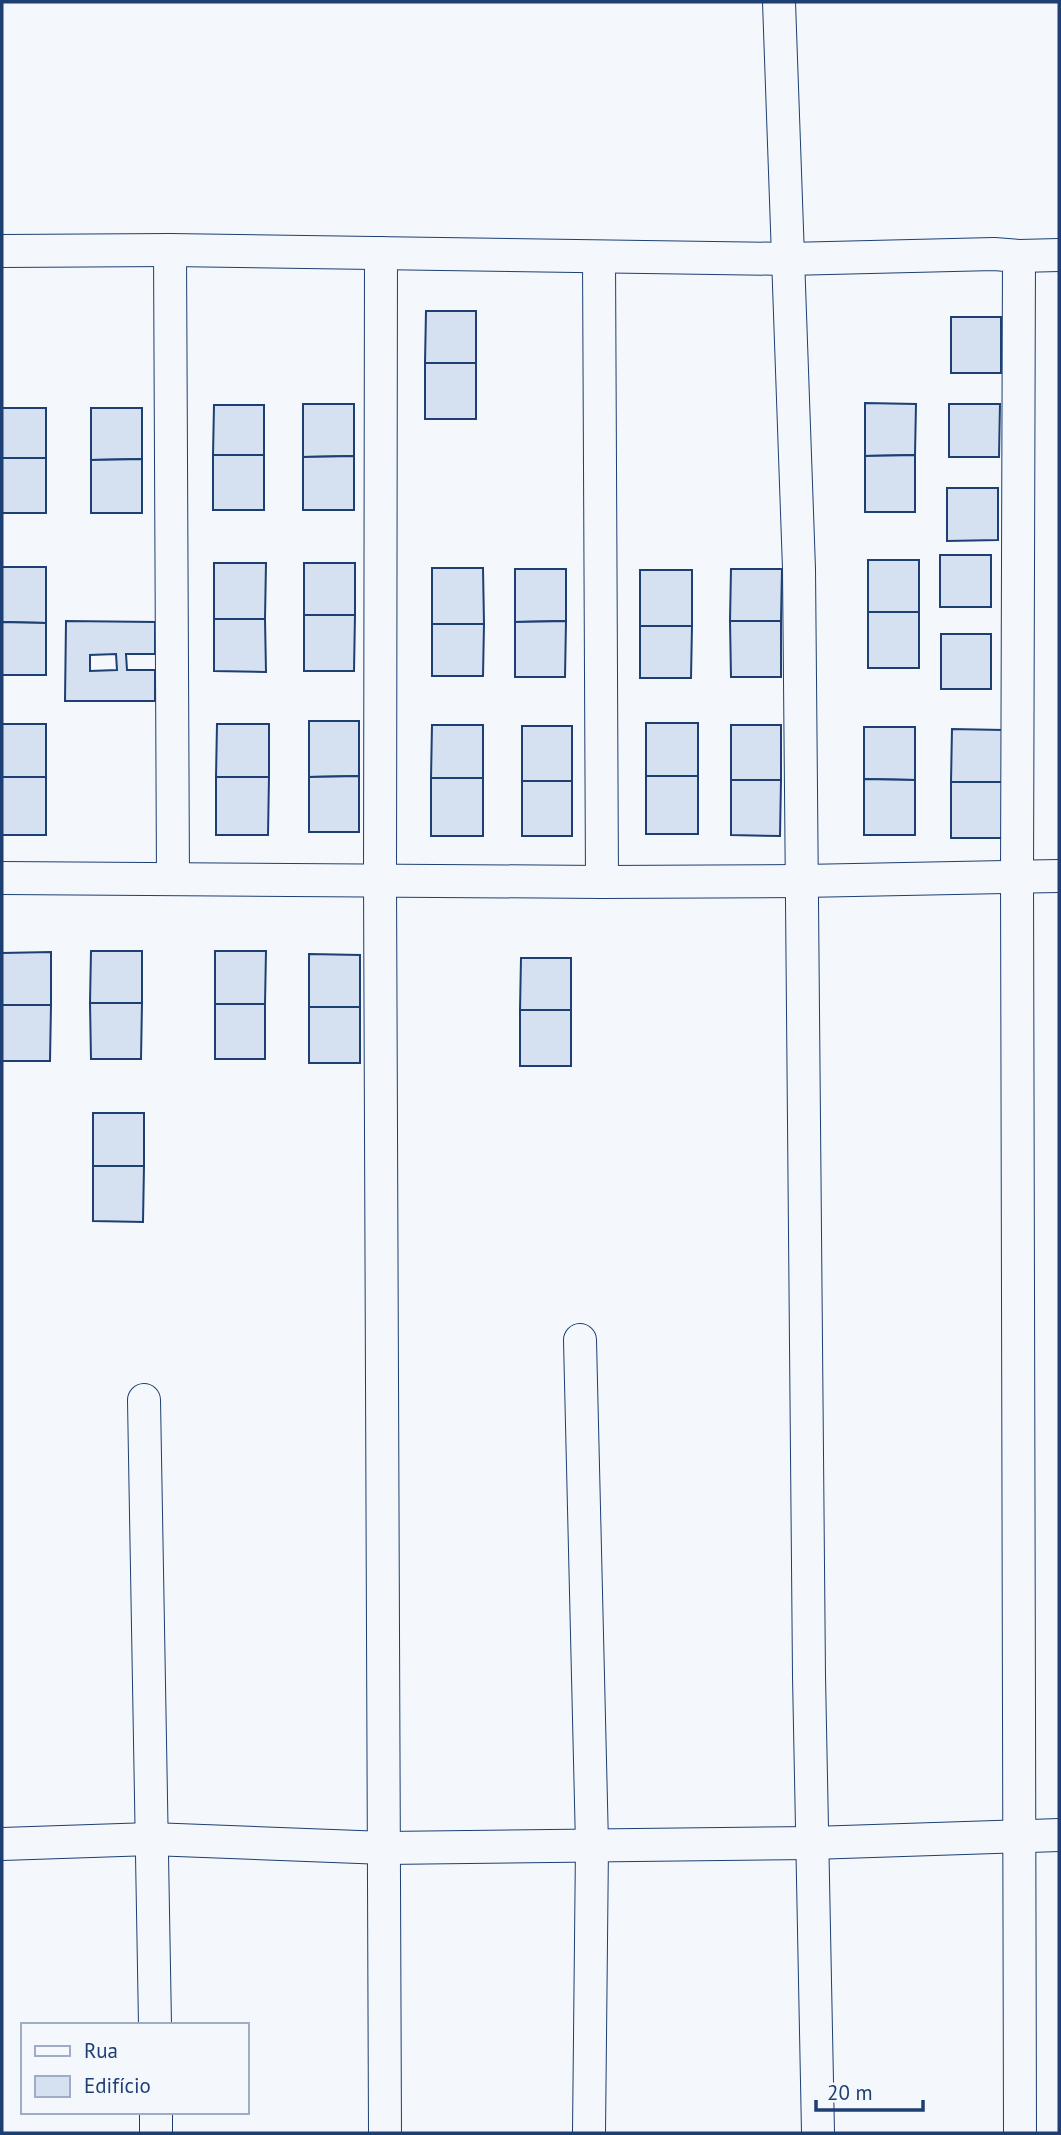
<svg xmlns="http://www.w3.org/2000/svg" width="1061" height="2135" font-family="'PT Sans',sans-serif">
  <rect width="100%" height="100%" fill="#f4f7fb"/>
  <g fill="#d5e0f0" stroke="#1d3f73" stroke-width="2" fill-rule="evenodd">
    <polygon points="426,311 476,311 476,363 425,363"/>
    <rect x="951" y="317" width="50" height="56"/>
    <rect x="425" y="363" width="51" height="56"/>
    <polygon points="865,403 916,404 915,455 865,456"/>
    <polygon points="303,404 354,404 354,456 303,457"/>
    <polygon points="949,404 1000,404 999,457 949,457"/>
    <polygon points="214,405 264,405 264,455 213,455"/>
    <rect x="2" y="408" width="44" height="50"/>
    <polygon points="91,408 142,408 142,459 91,460"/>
    <rect x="213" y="455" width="51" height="55"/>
    <polygon points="915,455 915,512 865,512 865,456"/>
    <polygon points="354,456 354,510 303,510 303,457"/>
    <rect x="2" y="458" width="44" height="55"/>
    <polygon points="142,459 142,513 91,513 91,460"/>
    <polygon points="947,488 998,488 998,540 947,541"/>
    <rect x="940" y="555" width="51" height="52"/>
    <rect x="868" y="560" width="51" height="52"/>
    <polygon points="214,563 266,563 265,619 214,619"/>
    <rect x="304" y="563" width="51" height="52"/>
    <polygon points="2,567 46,567 46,623 2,622"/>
    <polygon points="432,568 483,568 484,624 432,624"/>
    <polygon points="515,569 566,569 566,621 515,622"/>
    <polygon points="731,569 782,569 781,621 730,621"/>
    <rect x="640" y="570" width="52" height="56"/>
    <rect x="868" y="612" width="51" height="56"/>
    <polygon points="304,615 355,615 354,671 304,671"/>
    <polygon points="214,619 265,619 266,672 214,671"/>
    <path d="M66,621L155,622V654H126L127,670H155V701H65ZM116,654L117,670L90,671V655Z"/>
    <polygon points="566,621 565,677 515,677 515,622"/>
    <polygon points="730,621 781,621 781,677 731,677"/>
    <polygon points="2,622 46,623 46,675 2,675"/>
    <polygon points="432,624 484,624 483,676 432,676"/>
    <polygon points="640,626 692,626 691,678 640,678"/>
    <rect x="941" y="634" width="50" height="55"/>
    <polygon points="309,721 359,721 359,776 309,777"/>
    <rect x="646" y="723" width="52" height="53"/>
    <rect x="2" y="724" width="44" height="53"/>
    <polygon points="217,724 269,724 269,777 216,777"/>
    <polygon points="432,725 483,725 483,778 431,778"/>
    <rect x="731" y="725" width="50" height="55"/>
    <rect x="522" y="726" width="50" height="55"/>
    <polygon points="864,727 915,727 915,780 864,779"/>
    <polygon points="952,729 1003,730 1002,782 951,782"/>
    <polygon points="359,776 359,832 309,832 309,777"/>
    <rect x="646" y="776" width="52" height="58"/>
    <rect x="2" y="777" width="44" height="58"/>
    <polygon points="216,777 269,777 268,835 216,835"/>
    <rect x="431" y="778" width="52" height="58"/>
    <polygon points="864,779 915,780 915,835 864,835"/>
    <polygon points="731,780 781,780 780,836 731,835"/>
    <rect x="522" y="781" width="50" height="55"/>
    <rect x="951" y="782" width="51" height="56"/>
    <polygon points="91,951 142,951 142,1003 90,1003"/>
    <polygon points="215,951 266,951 265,1004 215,1004"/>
    <polygon points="51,952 51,1005 2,1005 2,953"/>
    <polygon points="309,954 360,955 360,1007 309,1007"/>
    <polygon points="521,958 571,958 571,1010 520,1010"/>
    <polygon points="90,1003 142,1003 141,1059 91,1059"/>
    <rect x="215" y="1004" width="50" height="55"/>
    <polygon points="2,1005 51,1005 50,1061 2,1061"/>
    <rect x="309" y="1007" width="51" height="56"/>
    <rect x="520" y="1010" width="51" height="56"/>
    <rect x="93" y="1113" width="51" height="53"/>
    <polygon points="93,1166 144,1166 143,1222 93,1221"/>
  </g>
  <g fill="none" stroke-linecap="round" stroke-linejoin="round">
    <g stroke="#1d3f73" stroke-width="34">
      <g id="street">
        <polyline points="779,2 799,569 809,1676 818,2133"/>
        <polyline points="170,250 173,879"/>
        <polyline points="2,251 170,250 788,259 994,254 1019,256 1017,876 1020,2133"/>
        <polyline points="381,253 380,880 385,2133"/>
        <polyline points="1019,256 1059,255"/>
        <polyline points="599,257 602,882"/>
        <polyline points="2,878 602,882 803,881 1059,876"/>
        <polyline points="580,1340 592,1845 589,2133"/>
        <polyline points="144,1400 155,2025"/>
        <polyline points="2,1844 151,1839 385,1848 812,1843 1059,1835"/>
        <polyline points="156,2112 156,2133"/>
      </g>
    </g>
    <use href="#street" stroke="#f4f7fb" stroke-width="32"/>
  </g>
  <rect width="1061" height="2135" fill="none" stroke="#1d3f73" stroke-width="7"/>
  <rect x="21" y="2023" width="228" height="91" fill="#f4f7fb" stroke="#9eadc5" stroke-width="2"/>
  <rect x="35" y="2046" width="35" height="10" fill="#f4f7fb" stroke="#9eadc5" stroke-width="2"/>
  <text x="84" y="2058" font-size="21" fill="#1d3f73">Rua</text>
  <rect x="35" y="2076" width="35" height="21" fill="#d5e0f0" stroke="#9eadc5" stroke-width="2"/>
  <text x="84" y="2093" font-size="21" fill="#1d3f73">Edifício</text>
  <path d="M816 2100v10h107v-10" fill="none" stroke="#1d3f73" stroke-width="3.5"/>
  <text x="827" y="2100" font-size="21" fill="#1d3f73" stroke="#f4f7fb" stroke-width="5" paint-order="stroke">20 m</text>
</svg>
